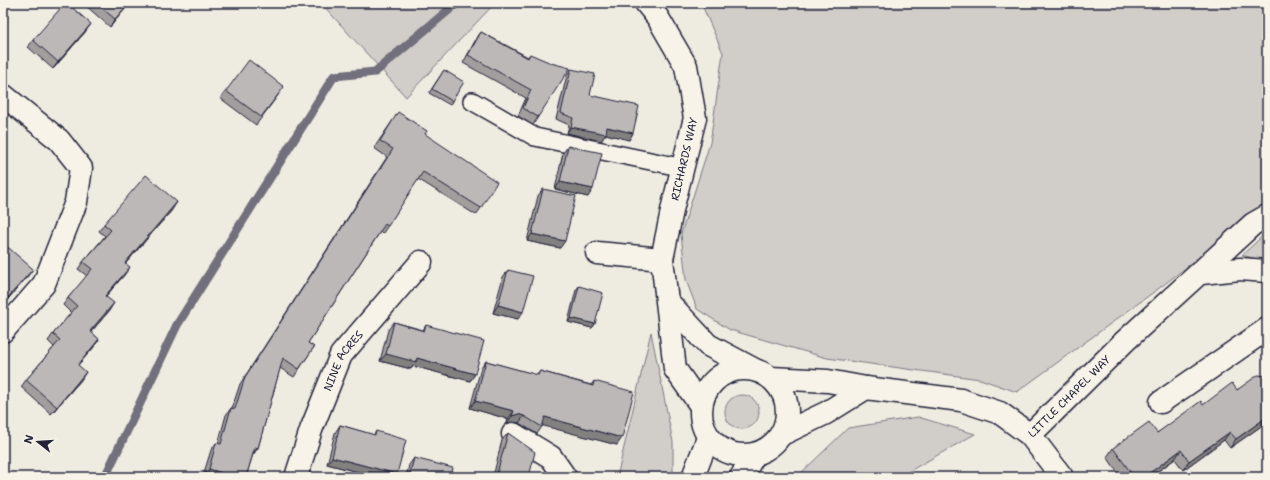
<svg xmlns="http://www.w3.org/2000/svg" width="1270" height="480" font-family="'Shantell Sans',sans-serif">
  <rect width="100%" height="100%" fill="#eeebe1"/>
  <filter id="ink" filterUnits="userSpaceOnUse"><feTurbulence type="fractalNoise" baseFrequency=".025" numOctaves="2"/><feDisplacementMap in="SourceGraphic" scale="8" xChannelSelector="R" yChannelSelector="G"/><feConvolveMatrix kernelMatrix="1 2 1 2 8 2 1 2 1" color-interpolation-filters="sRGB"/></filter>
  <g filter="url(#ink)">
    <g fill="#d1cdc9" stroke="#7a7882">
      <polygon points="321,3 495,3 406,97"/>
      <polygon points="701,3 1267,3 1267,205 1162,286 1017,392 980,379 827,358 730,330 697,309 686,280 681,234 710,143 723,53"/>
      <polygon points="1267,232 1267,262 1242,255"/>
      <polygon points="651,332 673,442 673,477 617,477"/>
      <circle cx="742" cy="412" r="17"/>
      <polygon points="918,417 975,434 899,477 797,477 848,428"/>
    </g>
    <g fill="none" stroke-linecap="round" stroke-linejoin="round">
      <polyline stroke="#716f7b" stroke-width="9" points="105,477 177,325 334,76 375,72 457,3"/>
      <g stroke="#22223b" stroke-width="20">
        <polyline id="service" points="472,101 535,137 684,168"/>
      </g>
      <g stroke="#22223b" stroke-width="25">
        <g id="minor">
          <polyline points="646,3 658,18 686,66 695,118 673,206 662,259 675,369 701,406"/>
          <polyline points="3,95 59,140 81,168 76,202 44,284 3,331"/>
          <polyline points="597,253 662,259"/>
          <polyline points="1201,273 1240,269 1267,271"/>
          <polyline points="669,303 708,345 755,370"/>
          <circle cx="744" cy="412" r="43"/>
          <polyline points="771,378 828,381 866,388 961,400 1000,413 1030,435 1062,477"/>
          <polyline points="1161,402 1267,329"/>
          <polyline points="513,434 551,457 565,477"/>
          <polyline points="782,434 826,413 866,388"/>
          <path id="s1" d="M1030,435L1125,341L1253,224L1267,216"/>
          <path id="s2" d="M296,477L311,430L341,355L421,262"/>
          <polyline points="693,477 708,438"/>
          <polyline points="741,477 755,454"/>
        </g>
      </g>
      <use href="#service" stroke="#f7f3e8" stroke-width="17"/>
      <use href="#minor" stroke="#f7f3e8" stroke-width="22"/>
    </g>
    <g fill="#a19e9d" stroke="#22223b">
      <polygon points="85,3 130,3 110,27 84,4"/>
      <polygon points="86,31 53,69 28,47 33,40"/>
      <polygon points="481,32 528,57 530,54 538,117 533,125 518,116 526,98 463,63 476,39"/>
      <polygon points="571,69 590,95 633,133 629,140 606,134 601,141 567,133 569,125 556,119 567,75"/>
      <polygon points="444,70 452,101 450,105 429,93"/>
      <polygon points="226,91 279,94 256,125 220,98"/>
      <polygon points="393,120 425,134 481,208 476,215 418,179 383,233 380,232 308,343 314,347 294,377 280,368 258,448 253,454 246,477 206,477 203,476 211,450 216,443 218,444 226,415 231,408 232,408 240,384 387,157 374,148"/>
      <polygon points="568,146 588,197 555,189 563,153"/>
      <polygon points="543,189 560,248 527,241 538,196"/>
      <polygon points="172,210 126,263 125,274 106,296 109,311 91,332 99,339 94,347 78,365 81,380 51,414 21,387 26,380 54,347 48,341 53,334 71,313 63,305 68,298 87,276 78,269 83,262 105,236 99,231 104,224"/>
      <polygon points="508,270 518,319 493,313 503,277"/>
      <polygon points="579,286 595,324 592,328 568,322 576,290"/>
      <polygon points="394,322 423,330 426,325 475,374 470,381 413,366 411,369 380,361 388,330"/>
      <polygon points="486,361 537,375 540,371 591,385 594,381 617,445 543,425 537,434 519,423 513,422 507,423 508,419 470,408 481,368"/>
      <polygon points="1267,376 1267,422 1230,448 1224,440 1183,470 1175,459 1150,477 1121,477 1107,457 1113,448 1157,433 1203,405"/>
      <polygon points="340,425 374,435 376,431 397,474 395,477 377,477 327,464 335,433"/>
      <polygon points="508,433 529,477 493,477 502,440"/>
      <polygon points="414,458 451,477 406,477 409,465"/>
    </g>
    <g fill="#838180" stroke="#22223b">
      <polygon points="129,3 130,3 110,27 115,19"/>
      <polygon points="91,24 86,31 53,69 58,62"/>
      <polygon points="571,127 607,127 633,133 629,140 606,134 601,141 567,133"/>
      <polygon points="560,182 593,189 588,197 555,189"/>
      <polygon points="177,202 172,210 120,270 125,263"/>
      <polygon points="532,234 565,241 560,248 527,241"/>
      <polygon points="130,267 125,274 100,303 105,296"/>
      <polygon points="33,269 28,276 3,305 3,304"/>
      <polygon points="114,303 109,311 85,339 90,331"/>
      <polygon points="498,305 523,312 518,319 493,313"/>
      <polygon points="571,318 595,324 592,328 568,322"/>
      <polygon points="99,339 94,347 72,372 78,365"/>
      <polygon points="386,354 417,358 475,374 470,381 413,366 411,369 380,361"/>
      <polygon points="86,372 81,380 51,414 57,407"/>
      <polygon points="475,401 514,411 508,419 470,408"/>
      <polygon points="518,414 524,416 519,423 513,422 507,423 512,416"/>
      <polygon points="545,417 622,438 617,445 540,425"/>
      <polygon points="1267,417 1267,422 1230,448 1236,439"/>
      <polygon points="1230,432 1224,440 1183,470 1189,461"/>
      <polygon points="255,447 258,448 253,455"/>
      <polygon points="1181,450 1175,459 1150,477 1144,477"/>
      <polygon points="332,457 397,474 395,477 377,477 327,464"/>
      <polygon points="209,469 235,477 206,477 203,476"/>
    </g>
    <g fill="#bbb8b7" stroke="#22223b">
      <polygon points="65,3 67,3 91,24 58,62 33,40"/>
      <polygon points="96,3 129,3 115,19"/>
      <polygon points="481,32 528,58 530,54 551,63 570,68 538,117 523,108 531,90 468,55"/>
      <polygon points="249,60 284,87 261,117 226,91"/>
      <polygon points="571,69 595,74 590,95 639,106 633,133 607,127 606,134 571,127 573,118 561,113"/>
      <polygon points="444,70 464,82 452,101 432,89"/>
      <polygon points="398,112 427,131 425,134 497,182 481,208 423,172 388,226 385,224 308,343 314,347 299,369 283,358 258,448 255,447 246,477 235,477 209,469 216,443 221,444 231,408 235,409 245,377 393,149 380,141"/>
      <polygon points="3,120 7,124 3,129"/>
      <polygon points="568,146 602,153 593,189 560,182"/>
      <polygon points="146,175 177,202 125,263 130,267 105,296 114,303 90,331 99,339 78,365 86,372 57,407 26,380 60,340 53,334 77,306 68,298 92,269 83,262 111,230 104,224"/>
      <polygon points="543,189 576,196 565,241 532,234"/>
      <polygon points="3,243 33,269 4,302 3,301"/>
      <polygon points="508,270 533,276 523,312 498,305"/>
      <polygon points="579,286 603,293 595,324 571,318"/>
      <polygon points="394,322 424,331 426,325 484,341 475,374 417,358 416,362 386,354"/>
      <polygon points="486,361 538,375 540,371 593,386 594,381 634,392 622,438 545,417 542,427 524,416 518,414 512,416 514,411 475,401"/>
      <polygon points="1258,375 1267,376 1267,417 1236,439 1230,432 1189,461 1181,450 1144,477 1134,477 1113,448 1149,422 1157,433 1201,401 1203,405 1232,383 1237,390"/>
      <polygon points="340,425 375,435 376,431 406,440 397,474 332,457"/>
      <polygon points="508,433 535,452 529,477 496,477"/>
      <polygon points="414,458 453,468 451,477 409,477"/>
    </g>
  </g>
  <g text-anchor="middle" stroke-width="3.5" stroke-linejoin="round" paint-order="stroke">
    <g font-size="11" fill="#22223b" stroke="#f7f3e8">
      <text transform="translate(684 159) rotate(-77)" y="4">RICHARDS WAY</text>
      <text dy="4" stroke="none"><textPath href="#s2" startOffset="126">NINE ACRES</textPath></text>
      <text dy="4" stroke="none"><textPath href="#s1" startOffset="55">LITTLE CHAPEL WAY</textPath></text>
    </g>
  </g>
  <rect width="1270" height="480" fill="none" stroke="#f7f3e8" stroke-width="16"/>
  <rect x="8" y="8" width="1254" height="464" fill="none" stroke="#22223b" stroke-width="1.5" filter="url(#ink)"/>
  <g transform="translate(38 442) rotate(287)" stroke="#f7f3e8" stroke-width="3" paint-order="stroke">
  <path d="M0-3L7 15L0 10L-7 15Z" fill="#22223b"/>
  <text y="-6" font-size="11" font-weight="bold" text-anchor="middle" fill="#22223b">N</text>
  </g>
</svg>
